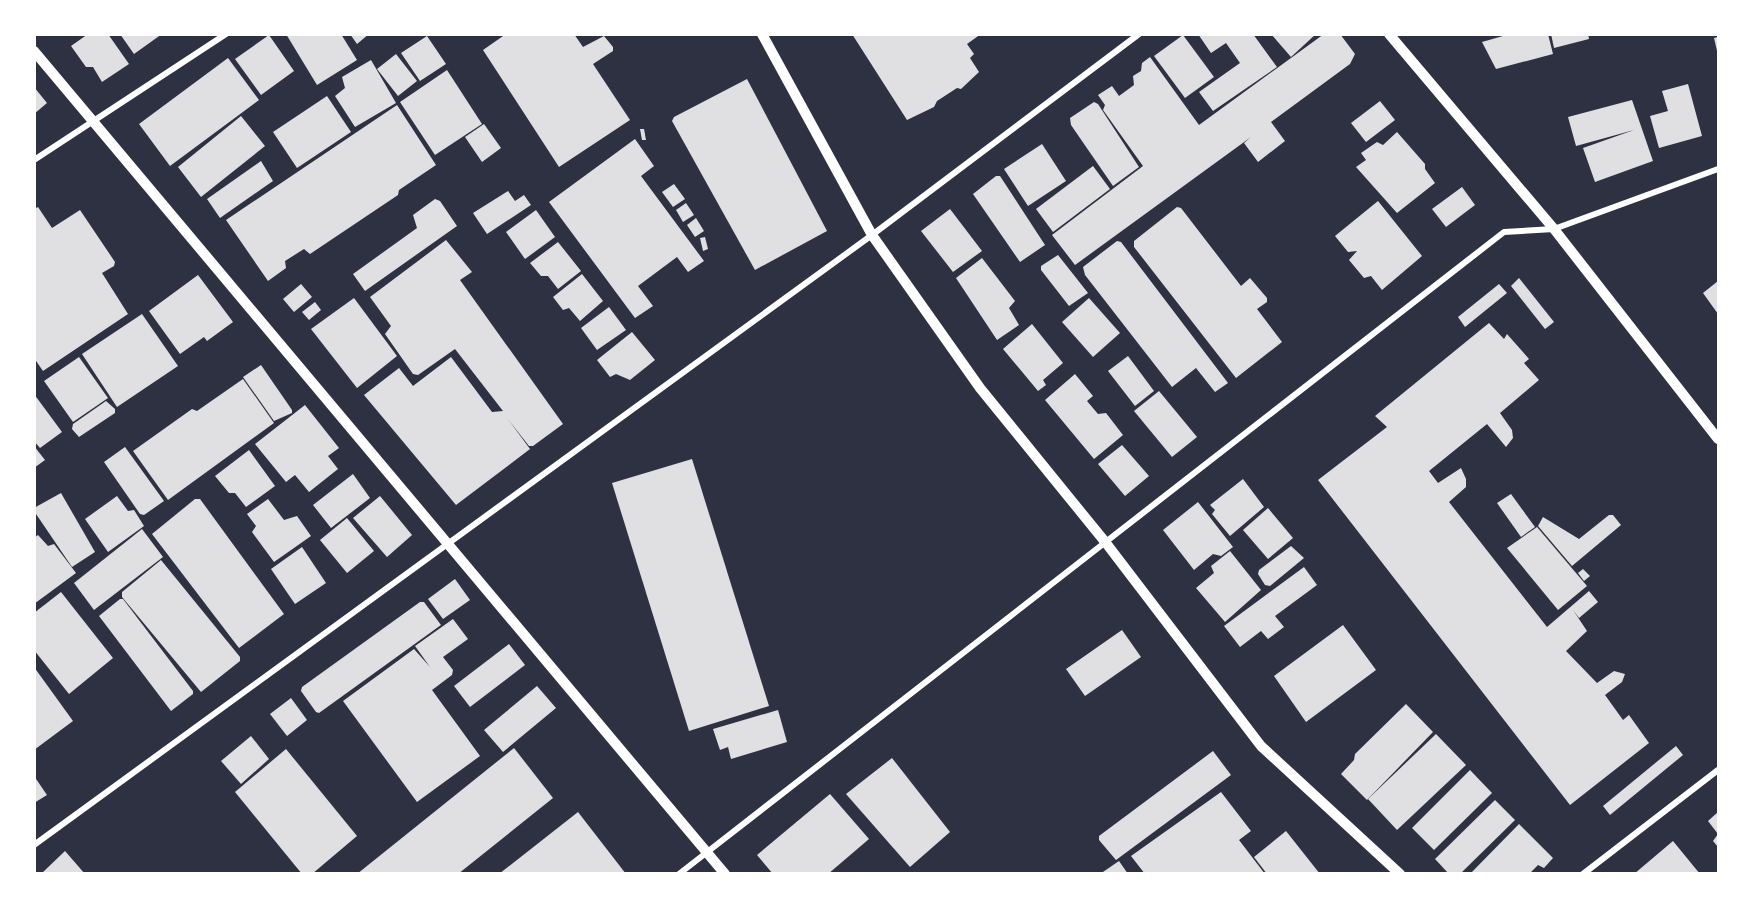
<svg xmlns="http://www.w3.org/2000/svg" width="1753" height="908" font-family="Quicksand,sans-serif">
  <rect width="100%" height="100%" fill="#2d3142"/>
  <g fill="#e0e0e3">
    <polygon points="88,34 108,34 129,64 102,82 93,67 86,67 71,46"/>
    <polygon points="120,34 162,34 134,54"/>
    <polygon points="286,34 341,34 357,60 317,85"/>
    <polygon points="350,34 369,34 357,44"/>
    <polygon points="506,34 574,34 583,47 604,36 613,47 613,51 593,64 630,120 559,167 483,50"/>
    <polygon points="852,34 981,34 967,44 974,54 970,58 979,72 961,89 957,88 937,101 934,107 907,120"/>
    <polygon points="1198,34 1253,34 1277,67 1213,111 1199,92 1240,63 1226,43 1211,53"/>
    <polygon points="1271,34 1316,34 1291,57"/>
    <polygon points="1324,34 1340,34 1355,54 1350,64 1271,122 1285,141 1258,162 1244,143 1251,137 1075,265 1052,235 1143,166 1103,110 1105,105 1098,95 1112,86 1119,96 1134,85 1133,76 1141,71 1142,63 1150,57 1199,125"/>
    <polygon points="1510,34 1548,34 1553,54 1496,69 1482,42"/>
    <polygon points="1551,34 1588,34 1589,39 1554,48"/>
    <polygon points="269,35 294,71 261,95 235,59"/>
    <polygon points="1183,35 1214,77 1185,98 1154,56"/>
    <polygon points="427,36 446,64 420,81 401,53"/>
    <polygon points="1718,37 1718,55 1714,38"/>
    <polygon points="396,54 417,81 398,96 377,69"/>
    <polygon points="228,58 259,100 170,166 139,124"/>
    <polygon points="371,60 396,103 355,127 335,96 345,88 342,77"/>
    <polygon points="447,70 482,124 435,155 400,102"/>
    <polygon points="747,79 827,231 755,270 672,121 674,117"/>
    <polygon points="1688,84 1702,136 1659,148 1650,116 1668,111 1662,91"/>
    <polygon points="34,87 47,103 34,114"/>
    <polygon points="327,96 351,132 297,168 273,132"/>
    <polygon points="1632,100 1653,161 1595,182 1583,148 1634,130 1576,146 1568,117"/>
    <polygon points="1380,101 1395,120 1366,142 1351,123"/>
    <polygon points="1094,102 1098,104 1139,167 1113,186 1071,125 1070,118"/>
    <polygon points="397,105 436,165 399,190 398,195 310,254 304,249 285,261 286,268 268,281 226,220"/>
    <polygon points="241,116 265,146 201,197 178,167"/>
    <polygon points="484,124 501,148 482,162 465,137"/>
    <polygon points="640,129 644,129 646,140 642,140"/>
    <polygon points="1397,132 1425,164 1425,169 1435,183 1397,213 1356,167 1366,160 1361,153 1377,142 1383,145"/>
    <polygon points="635,139 654,166 641,176 704,261 688,272 677,257 638,286 653,306 635,318 549,202"/>
    <polygon points="1042,144 1066,181 1028,206 1004,169"/>
    <polygon points="261,161 273,181 220,218 207,199"/>
    <polygon points="1093,166 1110,189 1053,232 1036,209"/>
    <polygon points="996,176 1000,176 1045,245 1020,262 973,194"/>
    <polygon points="674,184 685,199 673,207 662,192"/>
    <polygon points="1462,187 1475,205 1446,227 1432,209"/>
    <polygon points="508,191 515,201 524,195 531,205 487,234 473,213"/>
    <polygon points="435,199 440,201 457,226 365,291 353,274 417,228 413,215"/>
    <polygon points="1378,201 1422,256 1382,290 1371,276 1364,278 1349,260 1357,251 1348,252 1335,236"/>
    <polygon points="686,203 694,215 683,222 676,210"/>
    <polygon points="38,207 52,228 80,210 115,262 114,266 102,273 128,314 43,371 34,358 34,209"/>
    <polygon points="1177,207 1181,208 1241,286 1250,278 1267,298 1267,302 1257,309 1282,342 1236,378 1134,247 1134,241"/>
    <polygon points="950,209 982,251 953,272 921,231"/>
    <polygon points="536,210 555,237 525,259 506,232"/>
    <polygon points="696,218 704,231 695,237 687,225"/>
    <polygon points="705,237 708,249 703,251 700,238"/>
    <polygon points="446,240 472,272 460,280 563,424 533,446 529,446 507,418 530,449 456,505 364,395 399,368 413,386 451,357 492,412 503,411 455,349 418,375 413,374 385,334 391,326 370,297"/>
    <polygon points="1117,241 1121,242 1228,383 1215,392 1196,368 1172,387 1085,275 1083,267"/>
    <polygon points="558,242 581,271 558,289 548,276 541,276 530,263"/>
    <polygon points="1058,255 1088,293 1069,306 1041,270 1041,266"/>
    <polygon points="982,258 1015,301 1009,308 1019,325 997,340 956,278"/>
    <polygon points="582,274 603,301 580,321 569,308 563,310 553,297"/>
    <polygon points="198,275 233,322 207,341 204,337 180,354 149,311"/>
    <polygon points="1519,278 1554,322 1545,329 1511,286"/>
    <polygon points="1718,281 1718,314 1703,293"/>
    <polygon points="301,284 312,297 294,312 283,299"/>
    <polygon points="1499,284 1507,293 1465,327 1458,317"/>
    <polygon points="354,298 397,356 357,388 311,329"/>
    <polygon points="1089,298 1120,333 1093,357 1062,322"/>
    <polygon points="315,302 321,310 309,320 302,312"/>
    <polygon points="609,307 626,330 597,350 581,328"/>
    <polygon points="142,314 178,366 117,407 82,354"/>
    <polygon points="1489,323 1504,339 1507,334 1529,359 1524,363 1539,380 1500,413 1512,430 1513,438 1506,447 1487,424 1429,471 1438,483 1461,468 1466,479 1466,487 1449,502 1547,627 1589,591 1598,602 1579,618 1573,610 1587,631 1566,651 1597,683 1614,671 1625,674 1622,682 1605,695 1623,720 1629,715 1649,743 1570,805 1318,480 1387,427 1375,416"/>
    <polygon points="1032,324 1063,363 1043,380 1046,385 1038,391 1003,349"/>
    <polygon points="632,332 655,360 630,380 616,374 610,377 597,360"/>
    <polygon points="1128,356 1154,391 1135,406 1108,371"/>
    <polygon points="79,357 108,398 73,422 44,381"/>
    <polygon points="261,365 292,410 292,413 274,421 243,377"/>
    <polygon points="1075,374 1093,396 1087,401 1098,414 1106,413 1123,435 1094,459 1045,400"/>
    <polygon points="243,379 274,423 168,500 133,451 192,409 197,411"/>
    <polygon points="1159,391 1197,437 1172,457 1134,411"/>
    <polygon points="34,394 62,432 40,448 34,441"/>
    <polygon points="106,401 115,409 115,413 79,437 72,429 73,424"/>
    <polygon points="305,405 339,448 328,456 338,469 309,492 295,475 286,482 255,444"/>
    <polygon points="1122,445 1149,476 1125,496 1098,464"/>
    <polygon points="34,446 45,460 34,468"/>
    <polygon points="125,447 164,501 144,515 140,514 104,462"/>
    <polygon points="249,450 275,486 246,507 235,493 229,493 215,476"/>
    <polygon points="692,459 769,706 689,731 612,483"/>
    <polygon points="353,474 370,498 331,528 313,505"/>
    <polygon points="1243,479 1264,507 1230,536 1212,514 1215,510 1210,505"/>
    <polygon points="61,493 95,552 72,567 34,511 34,508"/>
    <polygon points="1511,494 1535,527 1521,537 1497,503"/>
    <polygon points="117,496 128,511 134,510 144,526 108,552 85,519"/>
    <polygon points="380,496 412,535 387,557 353,518"/>
    <polygon points="195,499 200,499 284,614 239,648 152,534"/>
    <polygon points="268,499 284,520 297,516 311,536 274,562 252,532 256,526 247,514"/>
    <polygon points="1198,502 1233,547 1221,556 1213,554 1194,570 1163,530"/>
    <polygon points="1268,508 1293,538 1268,559 1243,530"/>
    <polygon points="1609,515 1613,515 1621,525 1572,566 1538,526 1543,517 1579,539"/>
    <polygon points="347,518 374,551 347,573 320,540"/>
    <polygon points="1537,527 1587,586 1558,610 1507,548"/>
    <polygon points="142,529 163,557 94,610 74,583"/>
    <polygon points="38,535 48,546 54,544 76,573 34,604 34,538"/>
    <polygon points="1291,546 1304,558 1270,586 1265,585 1258,574 1259,570"/>
    <polygon points="302,547 326,583 295,604 271,569"/>
    <polygon points="1230,551 1261,590 1225,622 1196,588 1214,573 1211,566"/>
    <polygon points="161,560 240,657 240,661 201,692 122,597 122,592"/>
    <polygon points="1304,567 1317,585 1275,616 1284,627 1268,639 1261,631 1240,647 1224,626"/>
    <polygon points="1583,569 1590,576 1584,581 1578,573"/>
    <polygon points="455,579 470,600 443,619 428,599"/>
    <polygon points="61,592 113,658 69,694 34,650 34,613"/>
    <polygon points="120,599 123,599 193,691 193,694 171,711 99,616"/>
    <polygon points="420,602 424,602 441,625 319,713 316,712 301,691 302,687"/>
    <polygon points="453,619 468,639 443,657 453,670 452,675 432,690 480,756 417,802 343,701 414,649 430,667 415,646"/>
    <polygon points="1343,625 1376,670 1306,722 1274,676"/>
    <polygon points="1122,630 1141,657 1085,696 1066,669"/>
    <polygon points="509,644 525,665 470,707 454,686"/>
    <polygon points="34,667 73,721 34,750"/>
    <polygon points="537,686 556,708 503,752 484,730"/>
    <polygon points="291,698 307,720 287,736 270,714"/>
    <polygon points="1406,704 1433,732 1367,800 1341,774 1354,760 1355,754"/>
    <polygon points="778,710 787,742 731,759 728,747 720,750 713,729"/>
    <polygon points="1436,734 1466,765 1397,830 1368,799"/>
    <polygon points="251,736 269,759 241,784 221,761"/>
    <polygon points="1676,746 1683,755 1610,815 1603,806"/>
    <polygon points="514,748 553,798 458,874 357,874"/>
    <polygon points="286,749 357,836 312,874 302,874 235,792"/>
    <polygon points="1213,751 1231,775 1116,860 1099,840 1099,836"/>
    <polygon points="892,758 950,832 910,867 846,794"/>
    <polygon points="1470,770 1492,793 1434,850 1412,828"/>
    <polygon points="34,776 47,795 34,803"/>
    <polygon points="1221,792 1251,831 1239,840 1265,874 1145,874 1131,856"/>
    <polygon points="830,794 869,839 828,874 773,874 757,855"/>
    <polygon points="1495,800 1515,820 1460,874 1449,874 1435,859"/>
    <polygon points="578,812 626,874 499,874"/>
    <polygon points="1718,812 1718,847 1713,841 1718,834 1708,821"/>
    <polygon points="1519,824 1553,858 1544,868 1538,865 1529,874 1470,874"/>
    <polygon points="1286,831 1320,874 1267,874 1254,857"/>
    <polygon points="1673,841 1700,874 1634,874"/>
    <polygon points="65,851 85,874 41,874"/>
    <polygon points="1119,861 1128,874 1100,874"/>
  </g>
  <g fill="none" stroke-linecap="round" stroke-linejoin="round">
    <g stroke="#fff" stroke-width="6">
      <polyline points="34,160 226,34"/>
      <polyline points="34,845 872,235 1139,34"/>
      <polyline points="679,874 1504,232 1554,229 1718,169"/>
      <polyline points="1583,874 1718,770"/>
    </g>
    <g stroke="#fff" stroke-width="10">
      <polyline points="762,34 872,235 980,388 1106,543 1261,746 1400,874"/>
      <polyline points="1389,34 1554,229 1718,439"/>
      <polyline points="34,51 725,874"/>
    </g>
  </g>
  <rect width="1753" height="908" fill="none" stroke="#ffffff" stroke-width="72"/>
</svg>
